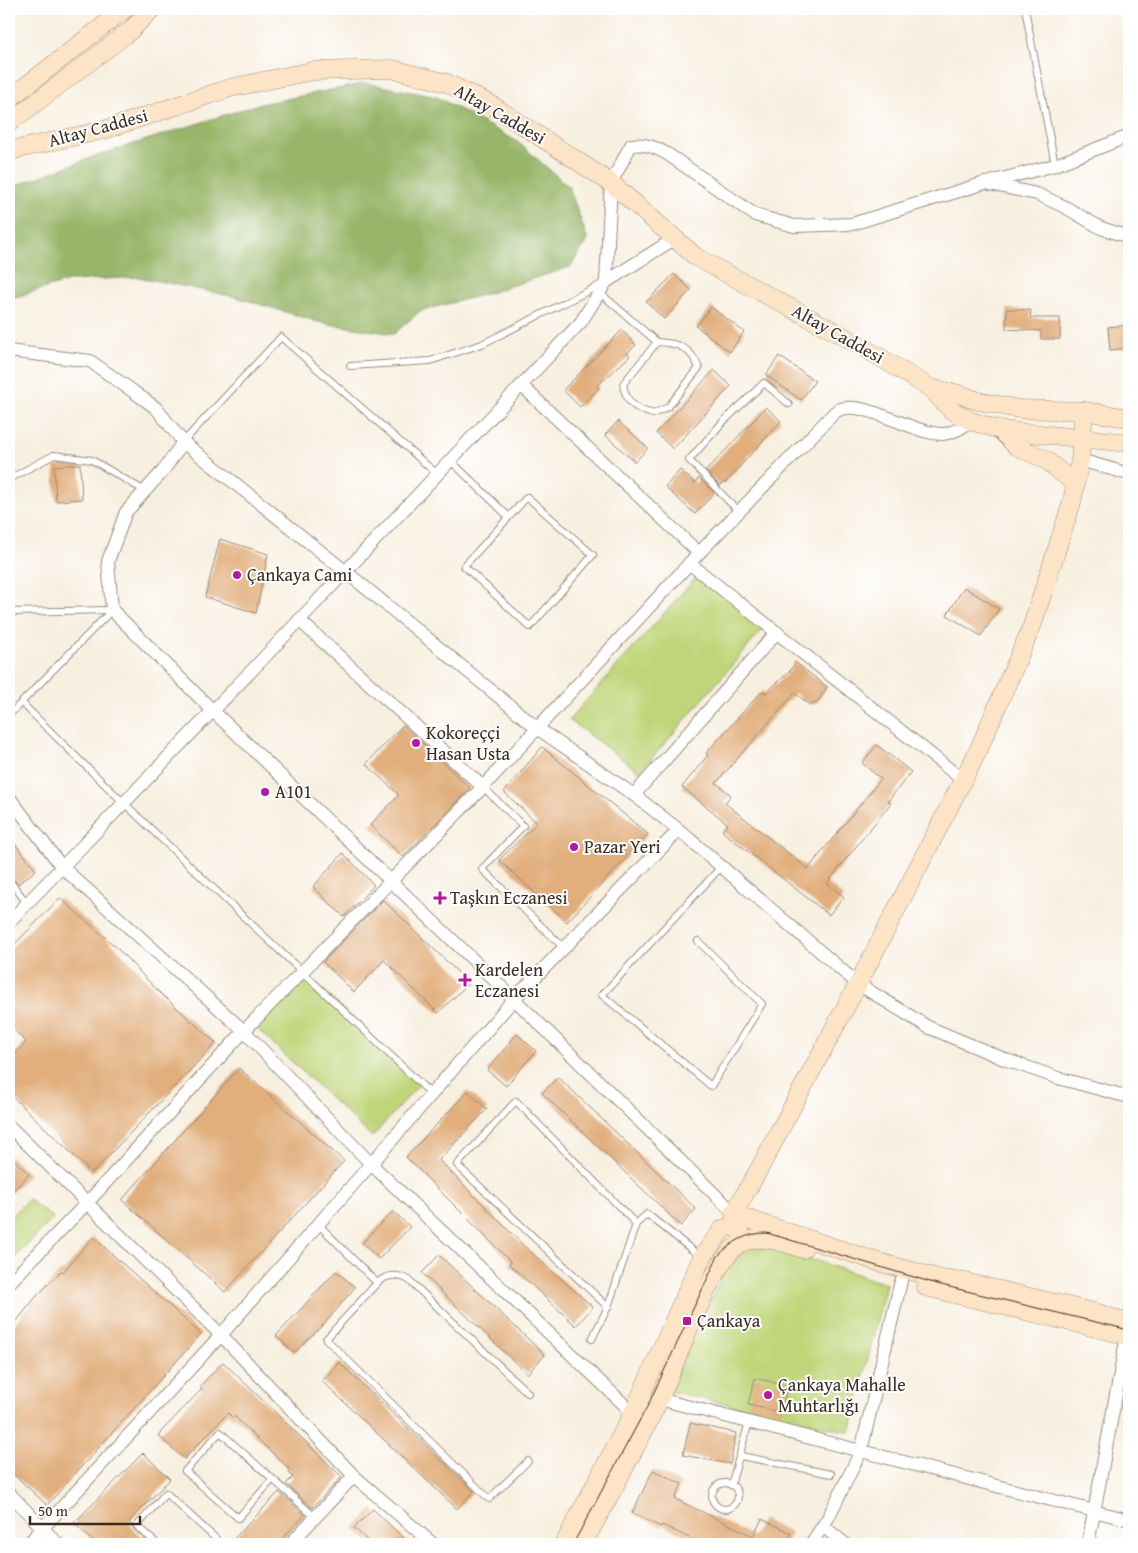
<svg xmlns="http://www.w3.org/2000/svg" width="1138" height="1553" font-family="'Gentium Book Plus',serif">
  <rect width="100%" height="100%" fill="#fff"/>
  <filter id="ink" filterUnits="userSpaceOnUse"><feTurbulence type="fractalNoise" baseFrequency=".02" numOctaves="2"/><feDisplacementMap in="SourceGraphic" scale="10" xChannelSelector="R" yChannelSelector="G"/><feConvolveMatrix kernelMatrix="1 2 1 2 8 2 1 2 1" color-interpolation-filters="sRGB"/></filter>
  <filter id="wash" filterUnits="userSpaceOnUse"><feTurbulence type="fractalNoise" baseFrequency=".0096" numOctaves="4" result="noise"/><feDisplacementMap in="SourceGraphic" scale="20" xChannelSelector="R" yChannelSelector="G"/><feGaussianBlur stdDeviation="1.12" result="paint"/><feColorMatrix in="noise" values="0 0 0 0 0 0 0 0 0 0 0 0 0 0 0 0 0 1.4 0 .05"/><feComposite in="paint" operator="in"/></filter>
  <g filter="url(#wash)">
    <rect width="100%" height="100%" fill="#f7efdf"/>
    <g fill="#c0d579" stroke="#7e804c">
      <polygon points="701,572 765,627 640,772 569,720"/>
      <polygon points="307,976 421,1082 372,1137 256,1028"/>
      <polygon points="28,1199 53,1218 9,1264 9,1219"/>
      <polygon points="748,1246 781,1249 886,1284 850,1432 669,1391 726,1267"/>
    </g>
    <polygon fill="#98b669" stroke="#6a7044" points="366,83 437,97 518,142 569,187 588,240 570,267 486,294 420,311 394,334 322,323 236,297 138,277 69,281 9,299 9,188 93,157 256,105"/>
    <g id="blocks">
      <g fill="#e1ae7c">
        <polygon points="674,274 691,290 664,319 646,302"/>
        <polygon points="711,307 744,332 730,352 696,326"/>
        <polygon points="1007,309 1031,310 1030,318 1060,318 1060,339 1041,339 1041,331 1006,329"/>
        <polygon points="1129,325 1129,348 1110,350 1108,327"/>
        <polygon points="622,330 636,345 627,353 630,356 597,386 599,388 580,407 563,390"/>
        <polygon points="779,356 815,381 801,400 766,375"/>
        <polygon points="714,370 731,386 673,449 656,433"/>
        <polygon points="766,407 781,421 725,483 724,482 720,486 706,471"/>
        <polygon points="618,421 648,448 635,462 605,435"/>
        <polygon points="80,464 82,499 56,501 54,466"/>
        <polygon points="680,470 695,483 699,478 714,493 695,514 665,487"/>
        <polygon points="220,539 268,554 256,613 205,597"/>
        <polygon points="964,587 999,609 981,636 947,615"/>
        <polygon points="795,662 827,687 817,703 810,705 795,693 716,783 731,795 725,803 808,869 881,779 862,763 877,745 911,772 888,801 891,803 827,883 844,897 829,915 722,831 728,824 682,787 708,755 706,753 762,691 766,693 791,670"/>
        <polygon points="403,725 470,788 403,857 370,825 399,795 366,764"/>
        <polygon points="542,747 648,834 567,922 499,860 537,823 504,792"/>
        <polygon points="16,845 36,870 18,884 9,875 9,850"/>
        <polygon points="343,853 374,885 344,917 313,887"/>
        <polygon points="60,898 116,947 159,992 216,1043 92,1173 9,1093 9,1060 26,1042 9,1025 9,950"/>
        <polygon points="383,900 469,983 438,1013 384,960 354,992 323,962"/>
        <polygon points="517,1034 536,1051 506,1086 487,1070"/>
        <polygon points="239,1068 344,1161 225,1292 122,1200"/>
        <polygon points="558,1077 696,1209 681,1226 542,1093"/>
        <polygon points="468,1091 487,1109 439,1160 525,1247 593,1307 576,1326 509,1264 511,1262 406,1157"/>
        <polygon points="9,1155 29,1174 9,1195"/>
        <polygon points="393,1211 410,1227 379,1259 362,1243"/>
        <polygon points="93,1237 201,1334 47,1505 9,1470 9,1331 35,1298 61,1271 63,1272"/>
        <polygon points="439,1255 545,1355 527,1374 422,1273"/>
        <polygon points="336,1271 355,1287 327,1321 294,1353 276,1336"/>
        <polygon points="223,1362 342,1477 312,1508 286,1484 293,1477 289,1473 291,1471 234,1416 233,1418 228,1413 184,1459 158,1435 202,1389 200,1386"/>
        <polygon points="339,1362 474,1491 457,1509 322,1381"/>
        <polygon points="755,1378 788,1386 781,1412 748,1405"/>
        <polygon points="690,1423 736,1433 730,1464 683,1455"/>
        <polygon points="143,1453 170,1479 129,1522 134,1530 150,1544 96,1544 74,1523"/>
        <polygon points="653,1470 682,1484 675,1499 753,1536 762,1519 791,1533 786,1544 702,1544 662,1525 661,1527 632,1513"/>
        <polygon points="279,1492 305,1515 277,1544 229,1544"/>
        <polygon points="373,1509 410,1544 371,1544 354,1528"/>
      </g>
    </g>
  </g>
  <g filter="url(#ink)">
    <use href="#blocks" fill-opacity="0" stroke="#998c7e" stroke-width="1"/>
    <g fill="none" stroke-linecap="round" stroke-linejoin="round">
      <g stroke="#998c7e" stroke-width="8">
        <g id="lane">
          <polyline points="1025,9 1055,165"/>
          <path d="M599,292L657,342L623,384C626,403 635,409 653,414L668,407L699,368C691,348 679,343 657,342"/>
          <polyline points="350,366 430,361 482,344 602,284"/>
          <polyline points="183,442 281,337 437,474"/>
          <polyline points="450,460 509,517 464,566 530,627 593,555 527,497 509,517"/>
          <polyline points="9,479 54,455 92,460 145,491"/>
          <polyline points="739,512 689,460 723,422 764,383 789,404"/>
          <polyline points="9,612 112,610"/>
          <path d="M22,703C155,837 295,963 431,1094"/>
          <polyline points="9,715 112,610"/>
          <polyline points="483,787 523,826 482,869 564,948"/>
          <polyline points="9,880 27,903"/>
          <polyline points="698,941 762,1004 711,1086 602,995 722,866"/>
          <polyline points="318,1224 377,1283"/>
          <polyline points="608,1307 457,1165 516,1101 636,1224"/>
          <polyline points="592,1339 608,1307 636,1224 647,1214 701,1257"/>
          <path d="M528,1393L409,1280C398,1274 387,1274 377,1283L326,1339L489,1499L528,1461"/>
          <polyline points="741,1456 831,1474"/>
          <polyline points="273,1479 238,1518 185,1471 220,1432 315,1517"/>
          <circle cx="725" cy="1496" r="13"/>
          <polyline points="731,1485 749,1422"/>
          <polyline points="157,1544 137,1526 166,1493 216,1539 212,1544"/>
        </g>
      </g>
      <g stroke="#998c7e" stroke-width="14">
        <g id="street">
          <polyline points="987,183 1055,165 1129,136"/>
          <path d="M606,282L611,183L631,145C646,143 657,148 669,155L755,215L794,226L852,224L985,183L1037,194L1065,207L1101,228L1129,237"/>
          <polyline points="9,351 90,361 134,392 156,408 183,442 345,571 537,728 634,795 679,830 514,999 371,1164 244,1031 62,867 9,797"/>
          <polyline points="521,385 699,553"/>
          <polyline points="183,442 163,471 126,512 108,561 112,610 213,711 514,999 734,1213"/>
          <polyline points="1080,460 1129,474"/>
          <polyline points="689,563 963,780"/>
          <polyline points="299,620 483,787"/>
          <polyline points="634,795 777,632"/>
          <polyline points="679,830 858,984 928,1027 1004,1059 1058,1078 1129,1097"/>
          <polyline points="9,922 258,664 581,322 606,282 674,239"/>
          <polyline points="9,1126 221,1335 354,1476 433,1544"/>
          <path d="M9,1283L87,1203L244,1031L483,787L699,553L835,412C859,395 913,435 943,434C954,433 962,427 971,421"/>
          <polyline points="9,1493 58,1544"/>
          <polyline points="823,1526 845,1544"/>
          <polyline points="28,1544 221,1335 371,1164 633,1413 659,1399 1129,1520"/>
          <polyline points="290,1544 354,1476"/>
          <polyline points="811,1544 828,1518 861,1451 901,1281"/>
          <polyline points="1088,1544 1127,1336"/>
        </g>
      </g>
      <g stroke="#998c7e" stroke-width="19">
        <g id="secondary">
          <polyline points="9,99 125,9"/>
          <polyline points="9,123 130,31 152,9"/>
          <polyline points="9,151 104,130 230,88 312,71 392,69 447,83 490,104 611,183 696,257 858,344 930,388 951,410 971,421 1000,430 1129,443"/>
          <polyline points="930,388 959,394 978,401 1019,409 1084,411 1129,418"/>
          <polyline points="1000,430 1016,446 1046,460 1075,484"/>
          <polyline points="747,1240 742,1237 734,1213 758,1171 858,984 978,751 1032,626 1072,502 1080,460 1084,411"/>
          <polyline points="926,1287 1129,1336"/>
          <polyline points="564,1544 633,1413 702,1257 723,1229 748,1219 878,1262 941,1279 965,1282 1098,1313 1129,1324"/>
          <path d="M583,1544C609,1496 636,1449 659,1400C675,1366 710,1264 738,1245C758,1232 782,1242 803,1249"/>
        </g>
      </g>
      <use href="#lane" stroke="#fff" stroke-width="6"/>
      <use href="#street" stroke="#fff" stroke-width="12"/>
      <use href="#secondary" stroke="#fee4c6" stroke-width="18"/>
      <path stroke="#3b2a1e" stroke-width="1" d="M573,1544L648,1405L718,1256C733,1241 746,1233 767,1233L937,1284L1129,1330"/>
    </g>
  </g>
  <g fill="#b5179e" stroke="#fff" stroke-width="2">
    <circle cx="237" cy="575" r="5"/>
    <circle cx="416" cy="743" r="5"/>
    <circle cx="265" cy="792" r="5"/>
    <circle cx="574" cy="847" r="5"/>
    <path d="M437.5 890.5h5v5h5v5h-5v5h-5v-5h-5v-5h5z"/>
    <path d="M462.5 972.5h5v5h5v5h-5v5h-5v-5h-5v-5h5z"/>
    <rect x="682" y="1316" width="10" height="10" rx="2.5"/>
    <circle cx="768" cy="1395" r="5"/>
  </g>
  <g text-anchor="middle" stroke-width="4" stroke-linejoin="round" paint-order="stroke">
    <g font-size="18" fill="#3b2a1e" stroke="#fff">
      <text transform="translate(500 114) rotate(30)" y="6">Altay Caddesi</text>
      <text transform="translate(98 128) rotate(-15)" y="6">Altay Caddesi</text>
      <text transform="translate(838 334) rotate(29)" y="6">Altay Caddesi</text>
    </g>
    <g font-size="18" fill="#3b2a1e" stroke="#fff" text-anchor="start">
      <text x="247" y="581">Çankaya Cami</text>
      <text x="426" y="739">Kokoreççi<tspan x="426" dy="21">Hasan Usta</tspan></text>
      <text x="275" y="798">A101</text>
      <text x="584" y="853">Pazar Yeri</text>
      <text x="450" y="904">Taşkın Eczanesi</text>
      <text x="475" y="976">Kardelen<tspan x="475" dy="21">Eczanesi</tspan></text>
      <text x="697" y="1327">Çankaya</text>
      <text x="778" y="1391">Çankaya Mahalle<tspan x="778" dy="21">Muhtarlığı</tspan></text>
    </g>
  </g>
  <rect width="1138" height="1553" fill="none" stroke="#fff" stroke-width="30"/>
  <path d="M30 1516v8h110v-8" fill="none" stroke="#3b2a1e" stroke-width="2.5"/>
  <text x="38" y="1516" font-size="15" fill="#3b2a1e" stroke="#ffffff" stroke-width="4" paint-order="stroke">50 m</text>
</svg>
